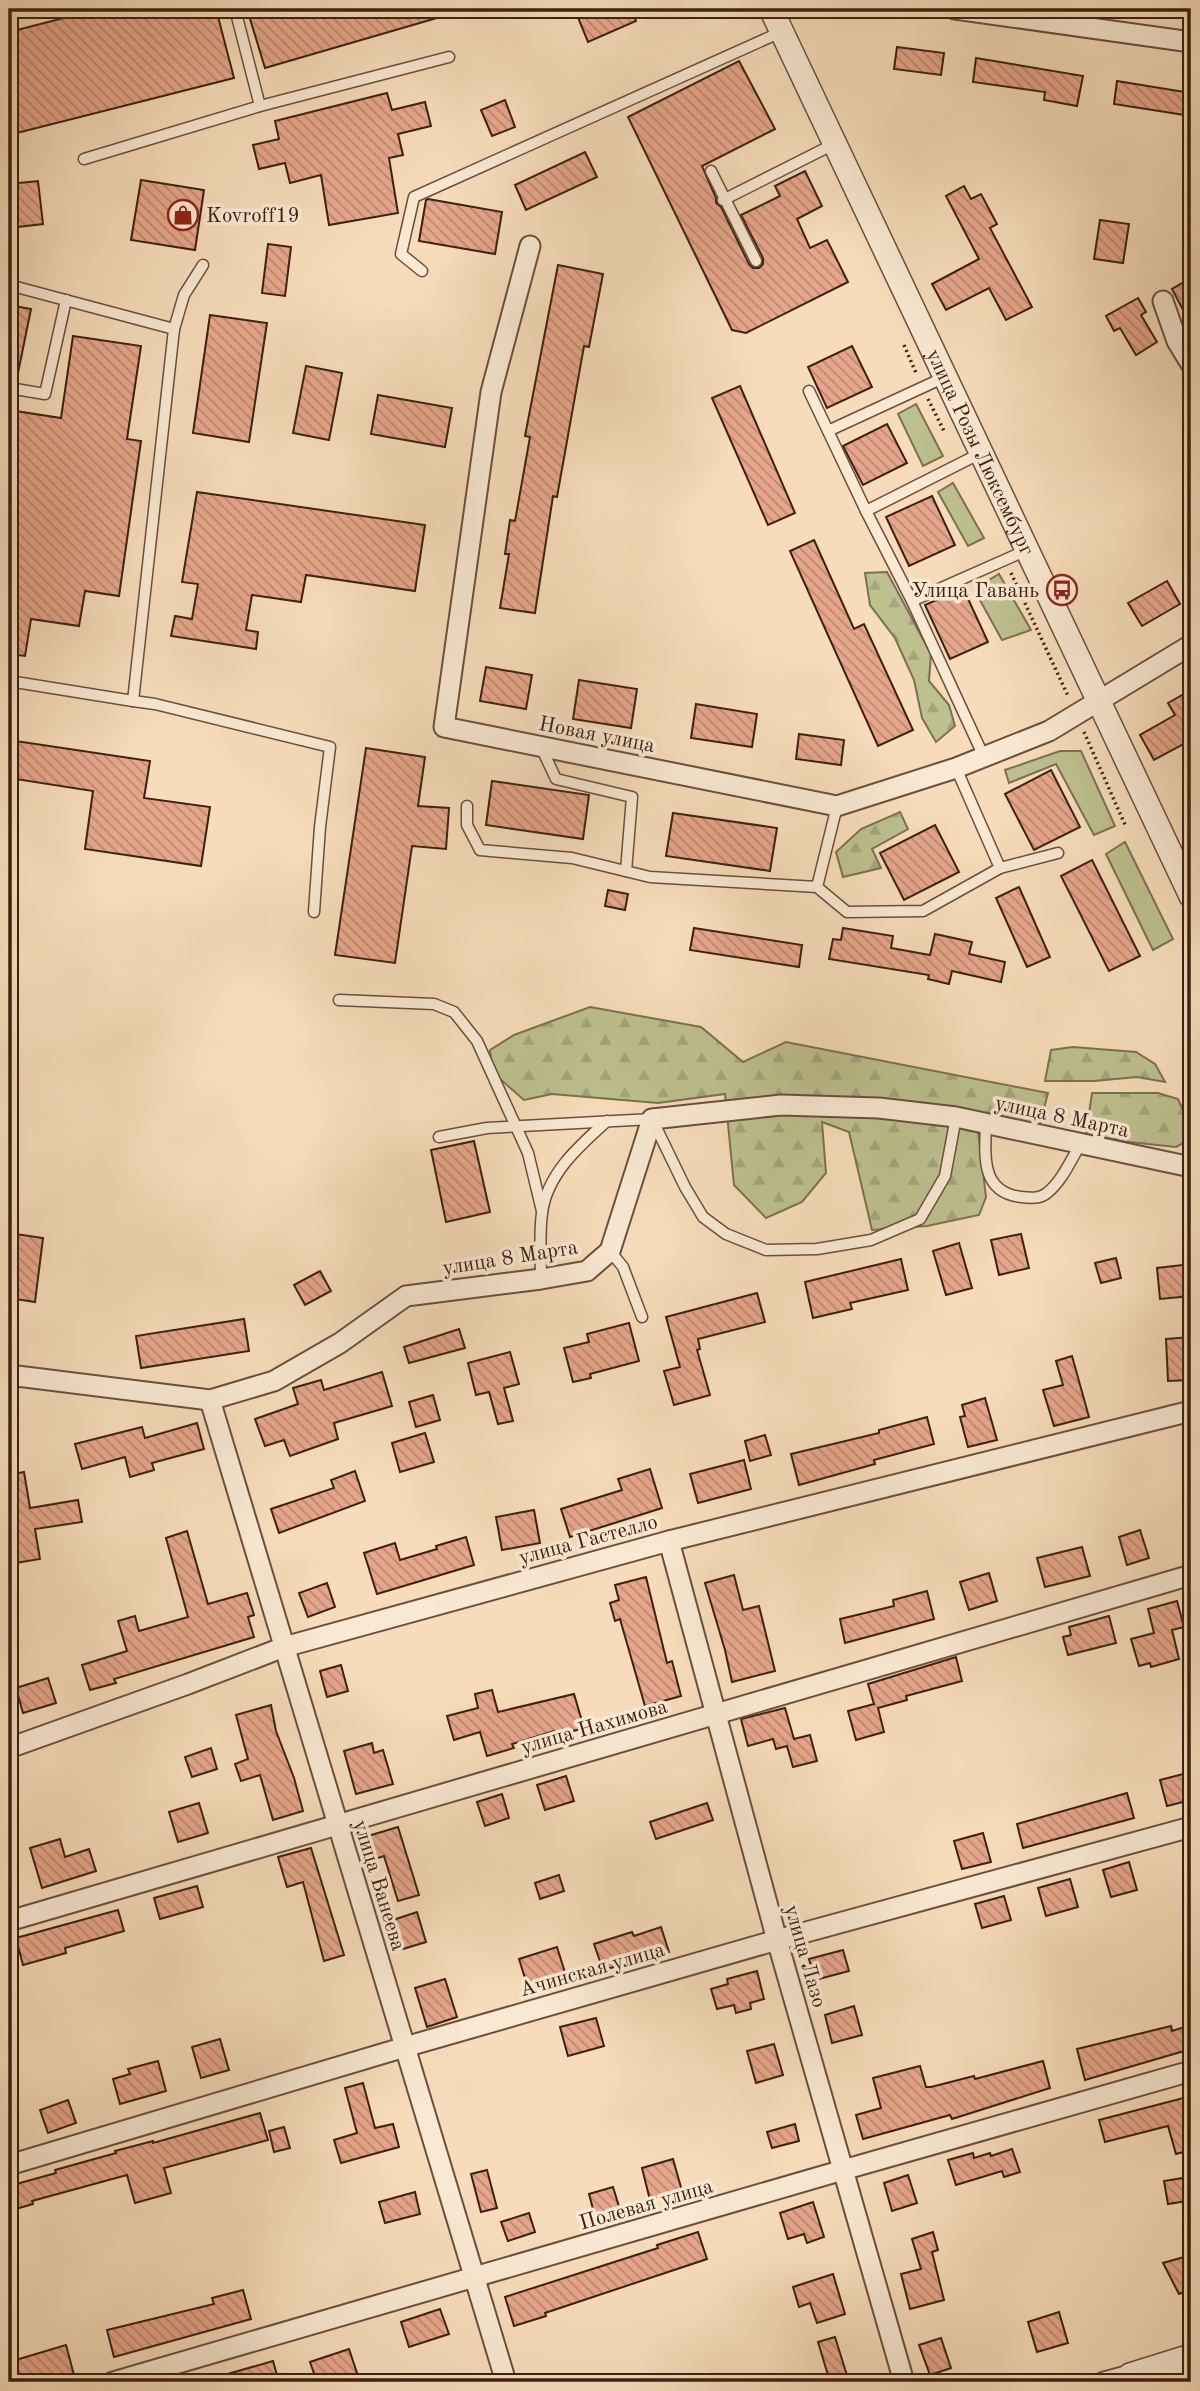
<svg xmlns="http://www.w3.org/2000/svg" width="1200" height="2391" font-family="'Old Standard TT',serif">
  <defs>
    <pattern id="forest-firs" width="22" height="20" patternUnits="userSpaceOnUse" patternTransform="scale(1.75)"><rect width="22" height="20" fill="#bdc08f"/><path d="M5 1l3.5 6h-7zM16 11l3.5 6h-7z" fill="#a3a57a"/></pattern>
    <pattern id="building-back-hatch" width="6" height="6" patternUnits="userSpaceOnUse" patternTransform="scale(1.75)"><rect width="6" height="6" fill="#e6a68b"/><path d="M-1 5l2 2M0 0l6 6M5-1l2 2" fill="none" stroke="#bc8770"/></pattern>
  </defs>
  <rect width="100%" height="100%" fill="#f6dcba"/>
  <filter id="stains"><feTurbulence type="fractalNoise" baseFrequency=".00286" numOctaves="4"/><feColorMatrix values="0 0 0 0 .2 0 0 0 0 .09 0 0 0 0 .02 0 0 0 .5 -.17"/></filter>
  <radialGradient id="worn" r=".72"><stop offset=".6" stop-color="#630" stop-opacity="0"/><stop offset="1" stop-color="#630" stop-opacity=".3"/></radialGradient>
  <g fill="#bdc08f" stroke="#7c7051" stroke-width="2">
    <polygon points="916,404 943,456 923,466 898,414"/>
    <polygon points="953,483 984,538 968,546 938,492"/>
    <polygon points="999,574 1031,630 1002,640 976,593 976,588"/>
    <polygon points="1060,751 1081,751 1115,826 1094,835 1056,764 1009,783 1005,770"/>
    <polygon points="1125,842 1173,939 1153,950 1106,854"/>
  </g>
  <g fill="url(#forest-firs)" stroke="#7c7051" stroke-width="2">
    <polygon points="887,572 931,654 929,681 949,705 955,726 936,742 922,718 914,680 895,638 870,605 865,573"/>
    <polygon points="900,812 908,829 872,849 881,868 843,877 836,852 861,829"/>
    <polygon points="590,1007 701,1027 743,1062 786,1042 1048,1093 1039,1127 976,1115 986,1197 979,1215 927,1226 872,1230 849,1132 822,1122 826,1173 802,1202 766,1218 734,1185 725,1094 658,1103 552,1094 524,1100 492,1072 490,1050 514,1035"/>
    <polygon points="1073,1047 1136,1052 1155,1064 1165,1082 1137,1077 1094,1081 1045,1081 1051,1050"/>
    <polygon points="1092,1093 1158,1093 1178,1099 1183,1110 1191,1120 1191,1139 1176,1147 1129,1142 1086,1134"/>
  </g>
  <g fill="url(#building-back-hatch)" stroke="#3c2013" stroke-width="2">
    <polygon points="99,9 216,9 234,78 9,135 9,32"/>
    <polygon points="247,9 453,9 454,13 265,68"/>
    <polygon points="592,9 631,9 636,21 588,42 577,15"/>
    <polygon points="897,47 944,53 941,75 894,69"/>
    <polygon points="976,58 1083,76 1077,106 1044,100 1045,92 973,82"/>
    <polygon points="739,61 775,129 702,166 716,198 716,203 721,207 749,264 753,268 759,268 763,264 763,258 741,215 780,196 775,186 805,171 822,206 797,219 810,248 827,240 848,282 746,333 732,330 628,117"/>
    <polygon points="1117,81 1191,93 1191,116 1114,104"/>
    <polygon points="387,93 392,110 425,102 431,126 398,134 403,155 389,158 398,213 329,225 321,175 290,183 285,163 259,169 253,145 279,139 275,121"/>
    <polygon points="505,100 515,127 492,136 481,110"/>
    <polygon points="585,152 597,177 526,210 515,185"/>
    <polygon points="141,180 204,190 195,250 131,240"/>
    <polygon points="38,181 43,224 9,228 9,184"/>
    <polygon points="964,186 971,199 981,194 997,224 990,228 1032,307 1006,320 989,288 946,310 932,284 979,259 946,196"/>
    <polygon points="428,199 502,212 495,254 419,241 426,200"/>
    <polygon points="1100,220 1129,224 1123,263 1094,259"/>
    <polygon points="268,244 291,247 285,296 262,293"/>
    <polygon points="558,265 603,274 589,347 584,346 557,497 553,496 535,613 500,608 509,554 505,554 510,520 515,521 530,437 525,436"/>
    <polygon points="1191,278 1191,325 1172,289"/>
    <polygon points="1138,298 1146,312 1141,315 1157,342 1136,355 1120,328 1114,331 1106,316"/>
    <polygon points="9,305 31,309 17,378 9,377"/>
    <polygon points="210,315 267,323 249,442 193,433"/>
    <polygon points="73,336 141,346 127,439 141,441 119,596 85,591 79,626 31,619 25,656 9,654 9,410 61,418"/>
    <polygon points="852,346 872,387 827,408 808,367"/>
    <polygon points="306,366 342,373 329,440 293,433"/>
    <polygon points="740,386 795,513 768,525 712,398"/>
    <polygon points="378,395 452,408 445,447 371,434"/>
    <polygon points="887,424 907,463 863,485 843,446"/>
    <polygon points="197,492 425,525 415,591 306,575 301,602 252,595 246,630 258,632 256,649 171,636 175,616 192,619 198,584 182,582"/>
    <polygon points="932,496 955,545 909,566 886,517"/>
    <polygon points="814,540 854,629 864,624 913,730 878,746 790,551"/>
    <polygon points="1167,581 1180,604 1142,626 1128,603"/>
    <polygon points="963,588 988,642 950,659 925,605"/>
    <polygon points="486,667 532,675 526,709 480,701"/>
    <polygon points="579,680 637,689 631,728 573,719"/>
    <polygon points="1191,690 1191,745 1189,741 1154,760 1140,735 1175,715 1168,703"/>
    <polygon points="696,704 757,714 752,747 691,738"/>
    <polygon points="799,734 844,740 841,765 796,759"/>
    <polygon points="9,740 150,761 144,798 210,807 201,866 85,849 93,791 9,778"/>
    <polygon points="366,748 425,757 418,806 449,808 446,849 412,846 395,963 335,955"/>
    <polygon points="1051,770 1080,827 1034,850 1005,794"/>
    <polygon points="492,781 589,795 583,839 486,825"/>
    <polygon points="673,813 777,828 770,871 666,856"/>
    <polygon points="935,825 959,872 904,900 880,853"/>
    <polygon points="1092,860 1140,956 1109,971 1061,876"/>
    <polygon points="1019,887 1050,957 1027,967 996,898"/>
    <polygon points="608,890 628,894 625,910 605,906"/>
    <polygon points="694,928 802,945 799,967 690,950"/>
    <polygon points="843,928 893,936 891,948 930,955 935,934 972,942 969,954 1005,962 1001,982 952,971 949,984 928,979 929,975 829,959 833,939 841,940"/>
    <polygon points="474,1141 490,1212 446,1222 431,1150"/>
    <polygon points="9,1233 43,1238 35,1302 9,1298"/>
    <polygon points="1021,1234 1029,1268 999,1275 991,1240"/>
    <polygon points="959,1243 972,1288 946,1295 933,1251"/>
    <polygon points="1116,1258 1121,1278 1101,1283 1095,1263"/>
    <polygon points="901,1259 908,1290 850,1303 852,1309 813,1318 805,1282"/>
    <polygon points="1191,1264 1191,1296 1160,1299 1157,1268"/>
    <polygon points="320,1271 331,1291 305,1305 294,1285"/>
    <polygon points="757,1293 765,1322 698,1339 700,1349 697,1350 710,1395 674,1405 664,1371 680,1367 666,1317"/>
    <polygon points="244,1319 249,1351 141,1368 136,1336"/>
    <polygon points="629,1323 639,1361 590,1374 591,1378 573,1382 564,1348 589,1342 587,1334"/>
    <polygon points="459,1329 465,1348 409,1363 404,1347"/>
    <polygon points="1191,1337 1191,1380 1168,1381 1166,1339"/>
    <polygon points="510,1352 519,1384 504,1388 513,1421 498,1424 489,1392 476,1395 468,1363"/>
    <polygon points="1072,1356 1089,1417 1054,1426 1043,1390 1063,1385 1056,1361"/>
    <polygon points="382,1372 392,1406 334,1423 338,1439 290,1456 284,1440 265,1446 255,1419 298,1404 293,1388 321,1380 324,1390"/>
    <polygon points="433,1395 440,1420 416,1427 409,1402"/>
    <polygon points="985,1398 997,1440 968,1447 960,1417 965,1416 962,1405"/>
    <polygon points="927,1417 934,1444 874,1460 875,1464 799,1485 791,1454 879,1433 879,1430"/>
    <polygon points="197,1423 204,1449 152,1463 154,1470 130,1477 125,1457 82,1469 75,1444 142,1427 145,1438"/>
    <polygon points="425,1433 434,1462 400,1472 392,1443"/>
    <polygon points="765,1435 771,1455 750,1461 745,1441"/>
    <polygon points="744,1460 751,1489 698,1503 690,1474"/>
    <polygon points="650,1469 662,1508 570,1537 561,1509 622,1490 618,1479"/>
    <polygon points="355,1471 365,1501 279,1533 271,1509 334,1488 331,1480"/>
    <polygon points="24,1472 30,1508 78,1500 82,1522 35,1529 40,1559 9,1564 9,1475"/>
    <polygon points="534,1510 540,1543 502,1550 496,1517"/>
    <polygon points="1140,1530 1149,1558 1127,1565 1119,1537"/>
    <polygon points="187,1531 208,1604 247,1593 254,1615 248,1617 254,1637 114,1679 116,1683 90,1690 82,1665 127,1651 118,1621 135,1616 139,1631 188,1617 166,1538"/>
    <polygon points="466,1537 474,1565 377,1594 364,1553 395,1543 400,1560 437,1549 436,1546"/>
    <polygon points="1082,1547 1090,1576 1045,1587 1037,1558"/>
    <polygon points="989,1573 997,1601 969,1610 960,1582"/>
    <polygon points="734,1575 743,1610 759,1606 775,1671 732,1682 725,1650 705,1583"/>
    <polygon points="646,1577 667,1663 672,1661 681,1696 645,1706 620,1619 615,1621 610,1603 619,1600 615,1585"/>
    <polygon points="327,1583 335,1607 308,1617 299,1593"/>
    <polygon points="927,1591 934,1619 845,1643 840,1619 894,1606 893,1600"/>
    <polygon points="1177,1601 1184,1627 1172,1630 1179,1659 1151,1667 1150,1663 1139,1666 1131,1639 1154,1633 1148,1609"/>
    <polygon points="1109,1616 1116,1643 1068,1655 1063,1637 1071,1635 1069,1627"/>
    <polygon points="956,1657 962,1681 906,1696 907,1700 878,1708 884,1732 856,1740 848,1711 874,1704 868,1684"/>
    <polygon points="341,1665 348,1691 327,1697 320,1671"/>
    <polygon points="48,1678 56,1703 23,1713 16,1688"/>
    <polygon points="492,1690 498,1712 574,1694 584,1728 555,1736 554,1731 512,1744 514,1748 487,1756 480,1732 454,1740 447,1716 478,1708 475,1694"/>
    <polygon points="271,1705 276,1731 294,1778 303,1811 273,1820 260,1775 241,1781 235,1764 248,1759 236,1715"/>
    <polygon points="785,1708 794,1739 810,1735 817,1761 793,1767 787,1746 776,1749 773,1739 748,1746 741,1719"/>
    <polygon points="372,1743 374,1753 383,1750 393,1784 356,1794 344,1751"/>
    <polygon points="211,1748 217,1769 192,1777 185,1757"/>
    <polygon points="1191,1772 1191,1800 1167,1806 1160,1780"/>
    <polygon points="566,1776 574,1801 545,1810 537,1785"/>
    <polygon points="1127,1793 1134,1818 1023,1848 1017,1824"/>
    <polygon points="502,1794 509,1818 485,1826 477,1802"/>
    <polygon points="199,1803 208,1833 178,1842 169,1812"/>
    <polygon points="707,1803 713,1820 656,1839 650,1822"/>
    <polygon points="398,1827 419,1895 398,1901 384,1856 375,1859 368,1836"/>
    <polygon points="983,1833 991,1862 962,1869 954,1841"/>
    <polygon points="60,1839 65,1857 89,1849 96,1871 42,1888 30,1848"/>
    <polygon points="311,1848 344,1955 324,1961 303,1882 287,1887 278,1857"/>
    <polygon points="1129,1862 1137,1890 1111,1897 1103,1870"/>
    <polygon points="559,1875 564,1891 540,1899 535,1883"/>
    <polygon points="1070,1879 1078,1907 1046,1916 1038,1888"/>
    <polygon points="197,1886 203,1907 160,1919 154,1898"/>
    <polygon points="1004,1896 1011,1920 982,1928 975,1904"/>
    <polygon points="118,1910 124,1931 65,1948 66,1953 23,1965 16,1938"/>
    <polygon points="417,1912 426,1942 403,1949 393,1920"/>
    <polygon points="661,1927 669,1952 603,1970 594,1944 632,1932 634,1936"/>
    <polygon points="557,1947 568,1982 530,1994 519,1959"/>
    <polygon points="843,1950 849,1971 815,1980 809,1959"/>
    <polygon points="757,1971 764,1999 750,2003 751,2009 736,2013 734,2005 717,2009 711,1989 728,1984 727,1979"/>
    <polygon points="445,1979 457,2017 427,2027 415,1988"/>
    <polygon points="854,2006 862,2035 832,2043 825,2015"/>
    <polygon points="596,2018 604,2046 568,2056 560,2027"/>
    <polygon points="1171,2026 1172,2031 1188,2026 1191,2049 1085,2080 1077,2049"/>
    <polygon points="220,2039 229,2070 201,2078 192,2047"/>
    <polygon points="774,2044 783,2075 756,2083 747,2051"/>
    <polygon points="158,2061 166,2091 120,2104 113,2079 130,2074 128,2069"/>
    <polygon points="1043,2061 1050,2088 952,2119 950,2115 863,2139 856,2115 881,2108 873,2078 920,2066 926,2087 931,2087 974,2076 975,2079"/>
    <polygon points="363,2083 375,2128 393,2124 399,2147 341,2163 334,2140 357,2133 345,2088"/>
    <polygon points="1191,2096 1191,2150 1176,2154 1168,2126 1105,2142 1099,2120"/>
    <polygon points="68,2100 76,2123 48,2133 40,2110"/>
    <polygon points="260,2113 268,2140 164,2168 171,2193 135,2203 127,2175 32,2201 33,2204 9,2211 9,2186 56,2173 55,2170 116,2153 115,2151 153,2141 153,2143"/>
    <polygon points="795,2124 799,2141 772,2148 767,2132"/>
    <polygon points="284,2127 290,2148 274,2152 269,2131"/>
    <polygon points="1012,2149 1020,2172 1004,2177 1002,2171 956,2185 948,2160 973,2153 974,2158 990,2153 991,2156"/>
    <polygon points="673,2159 682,2191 650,2200 642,2168"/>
    <polygon points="487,2170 497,2208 481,2212 471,2174"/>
    <polygon points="908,2175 917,2203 892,2211 884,2183"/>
    <polygon points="1183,2178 1187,2201 1168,2204 1164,2181"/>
    <polygon points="613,2187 621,2213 596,2220 589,2194"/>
    <polygon points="415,2192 420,2214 385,2223 379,2202"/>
    <polygon points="813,2202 824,2237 807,2243 804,2234 788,2239 780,2213"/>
    <polygon points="529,2213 535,2232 508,2241 501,2222"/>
    <polygon points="698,2232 707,2259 545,2313 546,2316 514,2326 505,2297 658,2248 657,2245"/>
    <polygon points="933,2232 938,2250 932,2252 944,2300 910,2309 901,2274 921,2269 912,2239"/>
    <polygon points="1191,2255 1191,2289 1179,2294 1163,2263"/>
    <polygon points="833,2274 845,2314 817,2323 810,2303 799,2307 793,2287"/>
    <polygon points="243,2290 251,2319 114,2357 107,2330 214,2304 212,2298"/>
    <polygon points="440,2309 449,2334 409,2347 401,2322"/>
    <polygon points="1059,2312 1068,2343 1037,2352 1028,2322"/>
    <polygon points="835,2337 849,2382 830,2382 818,2342"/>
    <polygon points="941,2338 951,2368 930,2375 919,2345"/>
    <polygon points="66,2345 74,2375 46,2382 9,2382 9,2362"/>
    <polygon points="349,2349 360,2382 317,2382 310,2362"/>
    <polygon points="273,2361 279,2382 218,2382 217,2377"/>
  </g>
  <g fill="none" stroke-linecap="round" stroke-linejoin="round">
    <g stroke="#6a4f3d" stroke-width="13">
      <g id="service">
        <polyline points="235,9 260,106"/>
        <polyline points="84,159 260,106 449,57"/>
        <polyline points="711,171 756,261"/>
        <polyline points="723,200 834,144"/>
        <polyline points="422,271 401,254 414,197 781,32"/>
        <polyline points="9,285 174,329 133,701 155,704 330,747 320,827 314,912"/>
        <polyline points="174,329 184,295 203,265"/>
        <polyline points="9,388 45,394 66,300"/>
        <polyline points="809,391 866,511 912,601 984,757"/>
        <polyline points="828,431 945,377"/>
        <polyline points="866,511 981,453"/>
        <polyline points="912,601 1027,550"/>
        <polyline points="9,681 133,701"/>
        <polyline points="541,747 556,779 632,797 626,871"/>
        <polyline points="956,768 1000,868"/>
        <polyline points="467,806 467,825 480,850 572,858 650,877 817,887 847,912 923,911 1000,868 1058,853"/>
        <polyline points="817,887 837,806"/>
        <polyline points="339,1000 434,1004 454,1012 477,1041 528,1153 542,1211"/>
        <path d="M986,1123C985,1155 980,1192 1021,1197C1030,1198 1040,1199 1047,1193C1062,1181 1071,1160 1081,1143"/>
        <polyline points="439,1137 487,1128 652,1119 685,1187 703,1217 726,1234 766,1250 817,1249 871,1240 920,1219 945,1176 956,1117"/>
        <polyline points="610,1251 623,1267 642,1317"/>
        <path d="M541,1279C541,1258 539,1235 542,1213C547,1174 579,1146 607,1121"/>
      </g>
    </g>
    <g stroke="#6a4f3d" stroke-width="23">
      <g id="minor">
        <polyline points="955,9 1191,42"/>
        <polyline points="530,246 491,392 444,727 837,806 956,768 1049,731 1191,645"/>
        <polyline points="1163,301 1177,341 1191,364"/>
        <polyline points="9,1375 210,1400 274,1381 340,1343 406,1296 541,1279 587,1271 610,1251 652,1119 781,1105 879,1108 956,1117 1191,1167"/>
        <polyline points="210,1400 506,2382"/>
        <polyline points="669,1541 777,1940 904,2382"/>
        <polyline points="9,1748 188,1684 284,1647 669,1541 1191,1411"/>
        <polyline points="9,1921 1191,1575"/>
        <polyline points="9,2165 405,2047 777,1940 1191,1827"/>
        <polyline points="113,2382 843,2170 1191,2071"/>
        <polyline points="1104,2382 1130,2375 1191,2379"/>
      </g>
    </g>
    <g stroke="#6a4f3d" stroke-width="26">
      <g id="tertiary">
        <path id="s1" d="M771,9L1191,896"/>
        <polyline points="1130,2375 1191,2356"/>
      </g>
    </g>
    <g stroke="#3c2013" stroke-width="3.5" stroke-dasharray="2 3.5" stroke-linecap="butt">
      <polyline points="904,345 916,373"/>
      <polyline points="928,399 945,433"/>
      <polyline points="1011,573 1068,696"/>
      <polyline points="1084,732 1126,827"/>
    </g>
    <use href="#service" stroke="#f9e8d2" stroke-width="10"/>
    <use href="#minor" stroke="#f9e8d2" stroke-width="19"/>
    <use href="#tertiary" stroke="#f9e8d2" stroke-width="23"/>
  </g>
  <defs>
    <g id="shop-ring" transform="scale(1.575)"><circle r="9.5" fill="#f9e8d2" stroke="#8f2418" stroke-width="1.5"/><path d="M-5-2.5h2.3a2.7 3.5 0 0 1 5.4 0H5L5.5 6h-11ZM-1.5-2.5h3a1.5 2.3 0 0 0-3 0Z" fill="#8f2418"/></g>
    <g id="bus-ring" transform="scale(1.575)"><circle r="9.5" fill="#f9e8d2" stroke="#8f2418" stroke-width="1.5"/><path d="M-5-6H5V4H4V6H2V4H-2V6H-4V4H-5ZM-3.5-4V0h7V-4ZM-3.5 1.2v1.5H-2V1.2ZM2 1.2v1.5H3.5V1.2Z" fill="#8f2418"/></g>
  </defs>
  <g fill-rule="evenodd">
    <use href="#shop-ring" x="183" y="215"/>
    <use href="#bus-ring" x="1062" y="590"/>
  </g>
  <g text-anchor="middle" stroke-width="7" stroke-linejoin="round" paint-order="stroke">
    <g font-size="21" fill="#3c2013" stroke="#f9e8d2" text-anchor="start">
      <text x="206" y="222">Kovroff19</text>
      <text x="1039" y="597" text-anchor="end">Улица Гавань</text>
    </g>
    <g font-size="21" fill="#3c2013" stroke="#f9e8d2">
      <text dy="7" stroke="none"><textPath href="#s1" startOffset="490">улица Розы Люксембург</textPath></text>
      <text transform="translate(597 734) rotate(11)" y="7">Новая улица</text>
      <text transform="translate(1062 1116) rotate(12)" y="7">улица 8 Марта</text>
      <text transform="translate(510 1257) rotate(-9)" y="7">улица 8 Марта</text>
      <text transform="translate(588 1539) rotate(-15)" y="7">улица Гастелло</text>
      <text transform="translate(594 1726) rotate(-16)" y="7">улица Нахимова</text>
      <text transform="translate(380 1885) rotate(73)" y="7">улица Ванеева</text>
      <text transform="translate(806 1956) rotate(74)" y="7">улица Лазо</text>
      <text transform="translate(592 1969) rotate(-16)" y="7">Ачинская улица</text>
      <text transform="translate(646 2204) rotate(-16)" y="7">Полевая улица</text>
    </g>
  </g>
  <rect width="1200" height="2391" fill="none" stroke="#f6dcba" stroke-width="35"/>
  <rect x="10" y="10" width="1179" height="2370" fill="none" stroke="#3c2013" stroke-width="3.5"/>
  <rect x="18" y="18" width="1165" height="2356" fill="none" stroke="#3c2013" stroke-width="2"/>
  <rect width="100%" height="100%" filter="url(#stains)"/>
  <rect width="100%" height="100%" fill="url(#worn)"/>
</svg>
